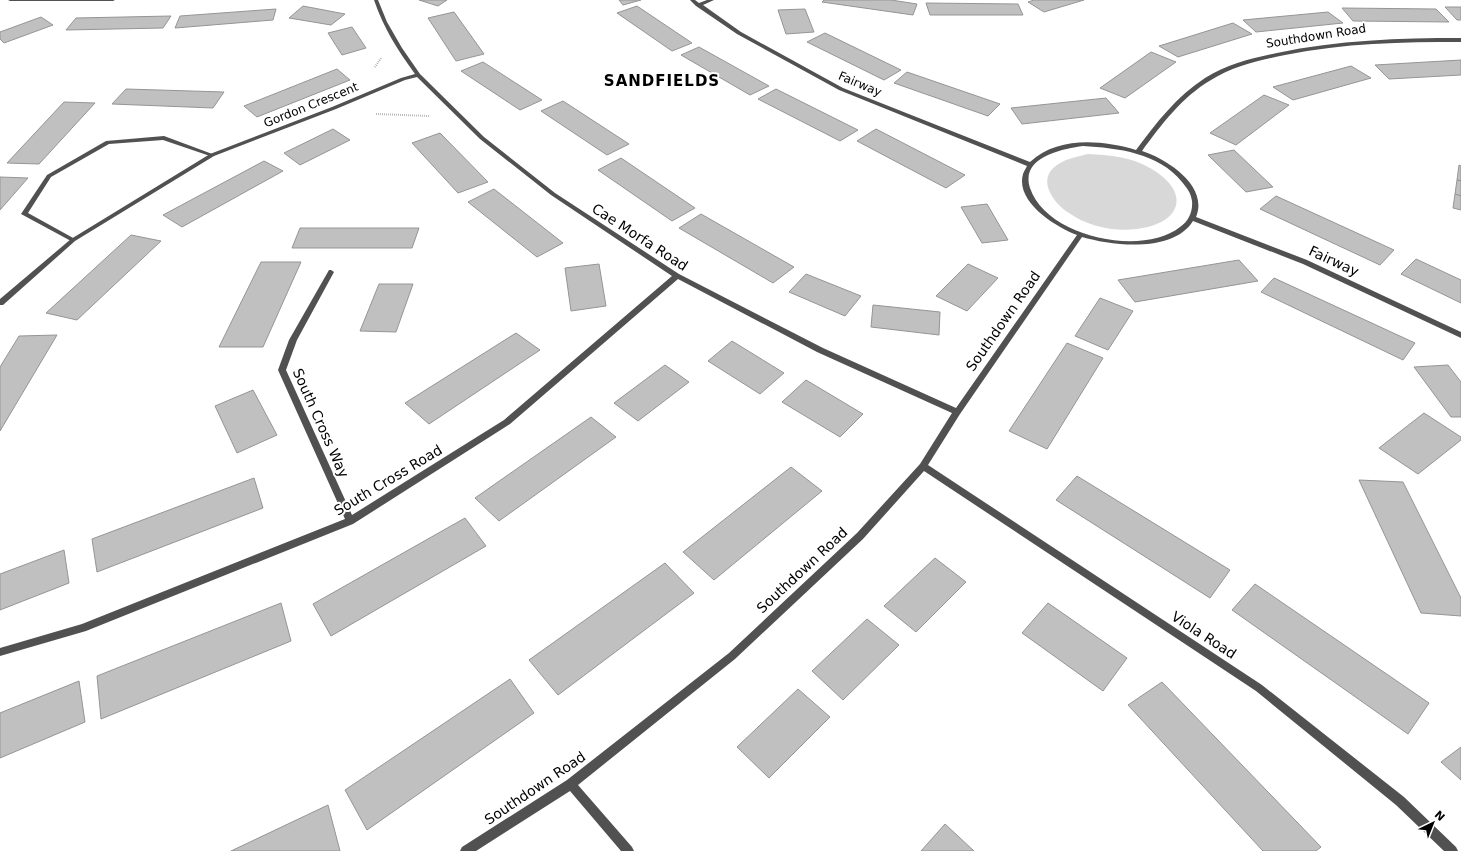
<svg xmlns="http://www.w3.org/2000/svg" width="1461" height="851" font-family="'DejaVu Sans',sans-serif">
  <rect width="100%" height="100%" fill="#fff"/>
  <path fill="#d8d8d8" d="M1088,154C1110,155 1131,157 1150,168C1192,192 1182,224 1136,229C1114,232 1087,226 1069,213C1053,203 1036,179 1057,165C1067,158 1077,157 1088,154Z"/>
  <g fill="#c0c0c0" stroke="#959595">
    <polygon points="419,0 447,0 438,6"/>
    <polygon points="619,0 641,0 623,5"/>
    <polygon points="824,0 891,0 917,4 913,15 822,2"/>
    <polygon points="1034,0 1084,0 1044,12 1028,2"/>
    <polygon points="926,3 1018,4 1023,15 930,15"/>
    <polygon points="303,6 345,14 331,25 289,18"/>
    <polygon points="637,6 692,43 672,51 617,13"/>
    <polygon points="1445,7 1461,7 1461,20 1457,20"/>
    <polygon points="1342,8 1436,9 1449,22 1353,21"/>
    <polygon points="276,9 273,20 175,28 180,16"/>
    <polygon points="805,9 814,32 786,34 778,10"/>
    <polygon points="454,12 484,54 456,61 428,18"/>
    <polygon points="1328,12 1343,23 1256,32 1243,20"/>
    <polygon points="171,16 163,28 66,30 76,18"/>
    <polygon points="41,17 53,25 4,43 0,39 0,32"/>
    <polygon points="1233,23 1252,34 1178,57 1159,46"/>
    <polygon points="352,27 366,48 342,55 328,33"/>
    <polygon points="825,33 901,70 884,80 807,42"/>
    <polygon points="699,47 769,86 750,95 681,55"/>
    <polygon points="1151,52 1176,62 1125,98 1100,88"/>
    <polygon points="1461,60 1461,75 1389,79 1375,65"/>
    <polygon points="483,62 542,100 520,110 461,71"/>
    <polygon points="1351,66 1371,78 1293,100 1273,87"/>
    <polygon points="337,69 350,80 257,117 244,106"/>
    <polygon points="907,72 1000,104 988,116 894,83"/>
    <polygon points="126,89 224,92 213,108 112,104"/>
    <polygon points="776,89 858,130 840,141 758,99"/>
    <polygon points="1264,95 1289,105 1236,145 1210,133"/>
    <polygon points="1106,98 1119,113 1022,124 1011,108"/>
    <polygon points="563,101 629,144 607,155 541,111"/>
    <polygon points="64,102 95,103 39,164 7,163"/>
    <polygon points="333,129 350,140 300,165 284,153"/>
    <polygon points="876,129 965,175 946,188 857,141"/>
    <polygon points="440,133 488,182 458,193 412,143"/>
    <polygon points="1234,150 1273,187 1246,192 1208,155"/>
    <polygon points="621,158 695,208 672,221 598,170"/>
    <polygon points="264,161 283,171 182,227 163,215"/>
    <polygon points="1459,165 1461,166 1461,181 1457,180"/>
    <polygon points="0,177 28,178 0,210"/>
    <polygon points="1457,180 1461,181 1461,196 1455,194"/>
    <polygon points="494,189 563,243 537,257 468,202"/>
    <polygon points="1455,194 1461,196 1461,210 1453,208"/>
    <polygon points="1276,196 1394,250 1380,265 1260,209"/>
    <polygon points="987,204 1008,240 982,243 961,207"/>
    <polygon points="701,214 794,267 773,283 679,228"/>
    <polygon points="300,228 419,228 412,248 292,248"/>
    <polygon points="131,235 161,241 77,320 46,313"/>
    <polygon points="1416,259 1461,280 1461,303 1401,274"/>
    <polygon points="1239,260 1258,281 1135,302 1118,280"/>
    <polygon points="261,262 301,262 263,347 219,347"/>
    <polygon points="599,264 606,306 571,311 565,268"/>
    <polygon points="968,264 998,278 967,311 936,296"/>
    <polygon points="806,274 861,296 845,316 789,292"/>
    <polygon points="1274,278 1415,343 1403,360 1261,292"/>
    <polygon points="379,284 413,284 396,332 360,331"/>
    <polygon points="1100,298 1133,311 1108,350 1075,336"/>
    <polygon points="873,305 940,312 939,335 871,327"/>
    <polygon points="516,333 540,350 429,424 405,403"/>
    <polygon points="57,335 0,431 0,367 19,336"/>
    <polygon points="732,341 784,373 760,394 708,361"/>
    <polygon points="1067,343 1103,358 1047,449 1009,431"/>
    <polygon points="665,365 689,382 638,421 614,403"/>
    <polygon points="1448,365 1461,382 1461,417 1451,417 1414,367"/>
    <polygon points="806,380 863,414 840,437 782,402"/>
    <polygon points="253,390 277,435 237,453 215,406"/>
    <polygon points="1424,413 1461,437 1461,440 1418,474 1379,448"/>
    <polygon points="591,417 616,437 499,521 475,498"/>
    <polygon points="791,467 822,491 714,580 683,552"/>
    <polygon points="1077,476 1230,570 1210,598 1056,500"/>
    <polygon points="254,478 263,508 97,572 92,539"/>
    <polygon points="1359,480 1403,482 1461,598 1461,616 1421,613"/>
    <polygon points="465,518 486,546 331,636 313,604"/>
    <polygon points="64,550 69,583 0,610 0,574"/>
    <polygon points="935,558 966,582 916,632 884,606"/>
    <polygon points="665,563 694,593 558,695 529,660"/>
    <polygon points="1255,584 1429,703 1408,734 1232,610"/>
    <polygon points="281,603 291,641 101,719 97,676"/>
    <polygon points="1048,603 1127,658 1103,691 1022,633"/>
    <polygon points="867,619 899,645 843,700 812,671"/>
    <polygon points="510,679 534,713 367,830 345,790"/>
    <polygon points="79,681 85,722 0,758 0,713"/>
    <polygon points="1162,682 1321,847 1316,851 1263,851 1128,705"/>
    <polygon points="798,689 830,717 769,778 737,747"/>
    <polygon points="1461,747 1461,780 1441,762"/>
    <polygon points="328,805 340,851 231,851"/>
    <polygon points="945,824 974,851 921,851"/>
  </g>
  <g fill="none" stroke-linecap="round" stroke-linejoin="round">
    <g stroke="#737373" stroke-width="2" stroke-dasharray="0.5 1.5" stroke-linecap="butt">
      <polyline points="375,67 381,58"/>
      <polyline points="376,114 429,116"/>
    </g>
    <polygon fill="#515151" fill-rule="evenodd" points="164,136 215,155 214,156 210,156 163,140 109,144 51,177 28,213 75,239 75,241 71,241 21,214 47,175 106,141"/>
    <g fill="#515151" fill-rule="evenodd">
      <polygon points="8,0 115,0 113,1 10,1"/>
      <path d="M374,0H378L387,22L402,48L420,74L484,137L555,193L679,274L823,348L956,408L1077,235C1056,227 1015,202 1023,174C1024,171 1026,168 1027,166L839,90L737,34L696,6L690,0H695L699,3L707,0H714L703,5L741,32L843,88L1030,162C1058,136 1102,140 1136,150C1156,123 1177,96 1205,78C1227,64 1252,58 1277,53C1338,40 1399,38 1461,38V42C1402,42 1344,43 1285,55C1260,60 1233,66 1211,80C1182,97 1161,125 1142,151C1167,159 1209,186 1196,217L1307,260L1461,332V338L1303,264L1193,221C1173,253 1113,246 1082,237L960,414L928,465L1262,685L1404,797L1456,847L1458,851H1444L1396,805L1256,691L924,471L863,539L735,659L578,785L632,847L634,851H621L570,791L476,851H460L462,847L567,780L729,653L857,533L920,464L952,413L817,352L678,279L510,424L353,524L86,631L0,656V648L82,624L345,519L278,370L289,340L329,270H331L334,272L297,340L286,370L352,515L504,420L672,276L551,195L480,139L417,77L405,80L336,109L214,156L75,241L3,305H0V299L71,239L210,154L332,107L401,78L415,74C397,49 384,29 374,0ZM1083,146C1118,148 1159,153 1182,182C1187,188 1191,193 1192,201C1193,211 1189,221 1180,227C1142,257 1046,237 1030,188C1020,157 1062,149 1083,146Z"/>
    </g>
  </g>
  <g text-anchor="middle" stroke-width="4" stroke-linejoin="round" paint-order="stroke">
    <g font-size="12" fill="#000" stroke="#fff">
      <text transform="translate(1316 36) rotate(-9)" y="4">Southdown Road</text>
      <text transform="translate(860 84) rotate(23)" y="4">Fairway</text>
      <text transform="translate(311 105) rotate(-22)" y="4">Gordon Crescent</text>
    </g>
    <g font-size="14" fill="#000" stroke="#fff">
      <text transform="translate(640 237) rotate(33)" y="5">Cae Morfa Road</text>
      <text transform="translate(1334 261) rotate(25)" y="5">Fairway</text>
      <text transform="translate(1003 321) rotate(-55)" y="5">Southdown Road</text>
      <text transform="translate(321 423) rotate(66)" y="5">South Cross Way</text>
      <text transform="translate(388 480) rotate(-31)" y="5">South Cross Road</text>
      <text transform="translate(802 570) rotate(-43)" y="5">Southdown Road</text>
      <text transform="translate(1204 635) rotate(33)" y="5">Viola Road</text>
      <text transform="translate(535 788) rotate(-34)" y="5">Southdown Road</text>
    </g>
    <g font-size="15" font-weight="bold" letter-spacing="1" fill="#000" stroke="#fff">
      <text x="662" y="86">SANDFIELDS</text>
    </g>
  </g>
  <g transform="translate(1433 823) rotate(43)" stroke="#ffffff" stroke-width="3" paint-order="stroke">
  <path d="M0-3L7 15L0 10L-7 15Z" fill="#000000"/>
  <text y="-6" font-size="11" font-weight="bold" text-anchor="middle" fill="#000000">N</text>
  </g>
</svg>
